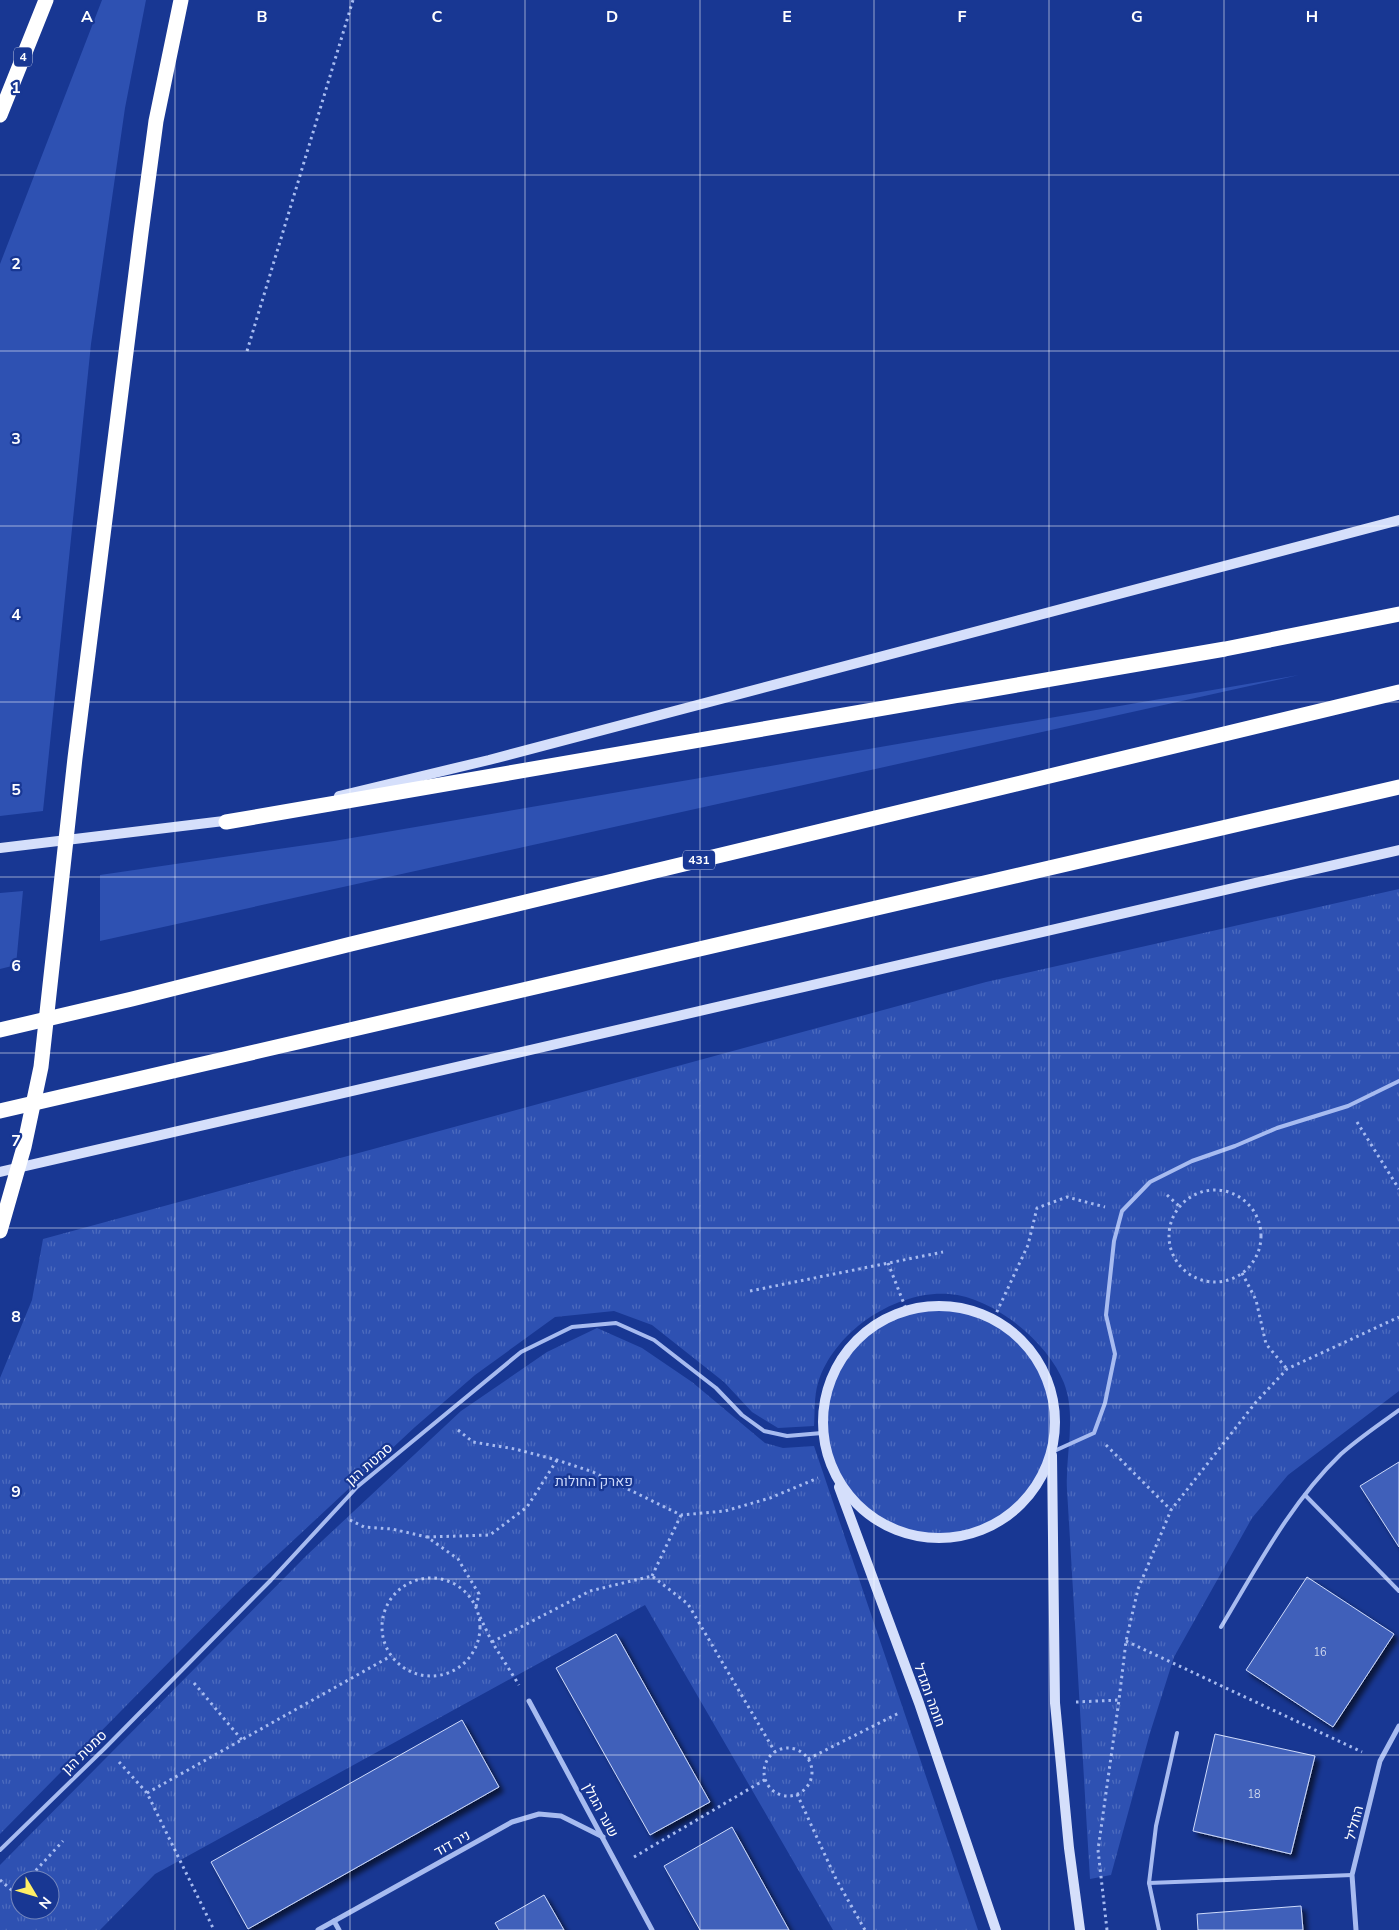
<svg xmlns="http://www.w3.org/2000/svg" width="1399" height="1930" font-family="'Nunito Sans',Heebo,sans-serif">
  <defs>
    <pattern id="park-tufts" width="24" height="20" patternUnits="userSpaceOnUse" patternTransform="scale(1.25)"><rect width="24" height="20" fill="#2e51b2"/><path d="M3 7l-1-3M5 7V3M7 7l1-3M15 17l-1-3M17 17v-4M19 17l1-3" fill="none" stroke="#4d6bbe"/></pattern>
    <filter id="shadow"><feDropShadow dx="4.5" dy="4.5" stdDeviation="2.5" flood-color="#0009"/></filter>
  </defs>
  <rect width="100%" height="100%" fill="#183793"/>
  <g fill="#2e51b2">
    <polygon points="102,0 146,0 125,108 91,344 43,811 0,816 0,264"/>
    <polygon points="1299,675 100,941 100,875 334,841"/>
    <polygon points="23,891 16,965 0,969 0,893"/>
  </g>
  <g fill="url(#park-tufts)" fill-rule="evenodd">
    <path d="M1399,889V1391L1288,1475L1252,1518L1174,1657L1150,1733L1111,1875L1090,1879C1082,1749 1075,1620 1067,1490C1065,1454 1077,1418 1064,1383C1048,1342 993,1297 949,1294C896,1290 834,1331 818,1383C814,1396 815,1412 814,1426L778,1428L752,1412L724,1382L652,1325L614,1311L555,1317L475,1375L415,1427L240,1590L0,1834V1378L32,1300L43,1239L986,982Z"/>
    <circle cx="939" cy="1422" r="112"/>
    <path d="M597,1328L642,1348L692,1382L765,1443L783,1448L814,1446L978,1930H833L645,1605L155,1874L100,1930H0V1865L307,1555L461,1411L547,1352ZM20,1880H50V1910H20Z"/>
  </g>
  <g fill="#4061ba" stroke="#cedafb" filter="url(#shadow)">
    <polygon points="1399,1462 1399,1547 1360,1486"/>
    <polygon points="1307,1577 1394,1634 1333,1727 1246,1670"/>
    <polygon points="616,1634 710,1802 650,1835 556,1668"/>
    <polygon points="462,1720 499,1787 248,1929 211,1862"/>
    <polygon points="1215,1734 1315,1756 1291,1854 1193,1831"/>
    <polygon points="732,1827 789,1930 700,1930 664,1866"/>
    <polygon points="544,1895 564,1930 499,1930 495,1923"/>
    <polygon points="1301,1906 1303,1930 1198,1930 1197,1914"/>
  </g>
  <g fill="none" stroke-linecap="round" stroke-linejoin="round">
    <g stroke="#a7bbf0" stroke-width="3" stroke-dasharray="2.5 4" stroke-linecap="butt">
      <polyline points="247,351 353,0"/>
      <polyline points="1357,1122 1399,1189"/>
      <circle cx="1215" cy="1236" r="46"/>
      <polyline points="1167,1195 1179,1206"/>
      <polyline points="888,1263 906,1309"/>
      <polyline points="1242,1273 1256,1300 1266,1344 1287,1369"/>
      <polyline points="750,1291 943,1252"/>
      <polyline points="994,1318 1028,1245 1037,1208 1067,1197 1105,1207"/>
      <polyline points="458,1430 473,1442 515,1449 557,1460 593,1472 681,1515 725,1511 770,1498 818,1478"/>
      <polyline points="1106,1445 1171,1510"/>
      <polyline points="350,1520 364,1527 392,1529 427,1537 458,1559 479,1594 476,1607"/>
      <polyline points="427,1537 490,1535 527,1507 557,1460"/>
      <polyline points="652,1576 681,1515"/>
      <circle cx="431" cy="1627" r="49"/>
      <polyline points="480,1617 492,1642 519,1685"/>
      <polyline points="1126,1641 1362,1752"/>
      <polyline points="492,1642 590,1591 652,1576 688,1604 775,1752"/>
      <polyline points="194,1683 242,1740"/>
      <polyline points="1076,1702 1119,1700 1126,1641 1138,1589 1171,1510 1256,1402 1287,1369 1399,1317"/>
      <circle cx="788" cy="1772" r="24"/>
      <polyline points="808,1759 899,1713"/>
      <polyline points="119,1762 147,1793 214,1930"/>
      <polyline points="147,1793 391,1656"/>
      <polyline points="797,1794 836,1879 865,1930"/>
      <polyline points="634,1857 766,1779"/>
      <polyline points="0,1880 15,1893 20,1887"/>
      <polyline points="27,1880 63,1841"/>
      <polyline points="1107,1930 1098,1850 1119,1700"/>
    </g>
    <g stroke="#a7bbf0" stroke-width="4">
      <polyline points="1052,1452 1094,1433 1105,1403 1115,1354 1106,1315 1114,1241 1122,1211 1150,1182 1192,1161 1235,1146 1277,1128 1348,1106 1399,1081"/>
      <polyline points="1305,1495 1399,1591"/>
      <path d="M1221,1627C1257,1567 1291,1502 1341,1454C1359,1438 1380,1424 1399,1410"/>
      <polyline points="0,1850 105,1748 271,1580 357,1487 521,1352 572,1327 616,1323 654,1340 716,1388 742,1415 764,1431 787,1436 822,1433"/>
      <polyline points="1149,1883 1352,1875"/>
      <polyline points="1159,1930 1149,1883 1156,1826 1177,1733"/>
    </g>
    <g stroke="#a7bbf0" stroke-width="5">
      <polyline points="529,1701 652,1930"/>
      <polyline points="334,1921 339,1930"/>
      <polyline points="318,1930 512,1822 539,1814 561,1816 603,1837"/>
      <polyline points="1356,1930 1352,1875 1380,1761 1399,1726"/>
    </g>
    <g stroke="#d5dffb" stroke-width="10">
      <polyline points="339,796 489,760 1399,520"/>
      <polyline points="0,848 232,820"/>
      <polyline points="0,1172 1399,850"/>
      <circle cx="939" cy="1422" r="116"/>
      <polyline points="1052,1455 1055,1703 1069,1848 1080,1930"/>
      <polyline points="839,1487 919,1703 996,1930"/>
    </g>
    <g stroke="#fff" stroke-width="15">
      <polyline points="0,115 46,0"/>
      <polyline points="226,822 1225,649 1399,614"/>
      <polyline points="0,1030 132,999 351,944 1399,692"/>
      <polyline points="0,1111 1399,787"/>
      <polyline points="0,1231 24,1147 41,1067 75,758 141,233 156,121 181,0"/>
    </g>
  </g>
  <path fill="none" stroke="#fff" stroke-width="1" stroke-opacity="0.55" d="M175,0V1930M350,0V1930M525,0V1930M700,0V1930M874,0V1930M1049,0V1930M1224,0V1930M0,175H1399M0,351H1399M0,526H1399M0,702H1399M0,877H1399M0,1053H1399M0,1228H1399M0,1404H1399M0,1579H1399M0,1755H1399"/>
  <g text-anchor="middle" stroke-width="4.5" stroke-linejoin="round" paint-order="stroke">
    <g font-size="11" fill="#cfd8ee">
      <text x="1320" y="1656">16</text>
      <text x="1254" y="1798">18</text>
    </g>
    <g fill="#183793" stroke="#bac3df" stroke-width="1">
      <rect x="14" y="47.5" width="18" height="19" rx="4"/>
      <rect x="683" y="850.5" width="32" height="19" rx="4"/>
    </g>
    <g font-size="12" font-weight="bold" fill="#fff">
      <text x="23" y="61">4</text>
      <text x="699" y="864">431</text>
    </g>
    <g font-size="14" fill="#fff" stroke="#183793">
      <text transform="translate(369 1464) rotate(-41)" y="5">סמטת הגן</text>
      <text transform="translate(930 1695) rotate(70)" y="5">חומה ומגדל</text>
      <text transform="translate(84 1752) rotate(-44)" y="5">סמטת הגן</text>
      <text transform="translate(601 1810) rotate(62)" y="5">שער הגולן</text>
      <text transform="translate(1354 1823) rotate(-76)" y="5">החליל</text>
      <text transform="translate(452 1843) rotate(-29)" y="5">ניר דוד</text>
    </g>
    <g font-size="14" fill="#cedafb" stroke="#183793">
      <text x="594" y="1486">פארק החולות</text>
    </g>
  </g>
  <g font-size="16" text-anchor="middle" font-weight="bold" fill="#fff" stroke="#183793" stroke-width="4.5" stroke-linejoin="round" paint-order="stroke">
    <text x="87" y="22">A</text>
    <text x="262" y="22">B</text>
    <text x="437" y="22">C</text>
    <text x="612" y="22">D</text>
    <text x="787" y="22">E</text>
    <text x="962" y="22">F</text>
    <text x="1137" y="22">G</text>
    <text x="1312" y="22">H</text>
    <text x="16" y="93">1</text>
    <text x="16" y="269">2</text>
    <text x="16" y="444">3</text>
    <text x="16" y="620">4</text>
    <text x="16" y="795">5</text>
    <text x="16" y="971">6</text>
    <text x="16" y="1146">7</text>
    <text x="16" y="1322">8</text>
    <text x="16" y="1497">9</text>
  </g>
  <g transform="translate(35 1895) rotate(128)"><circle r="24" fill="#183793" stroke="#7487be"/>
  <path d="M0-4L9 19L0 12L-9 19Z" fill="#ffef66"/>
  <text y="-8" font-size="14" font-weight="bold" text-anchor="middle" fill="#ffffff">N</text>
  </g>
</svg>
